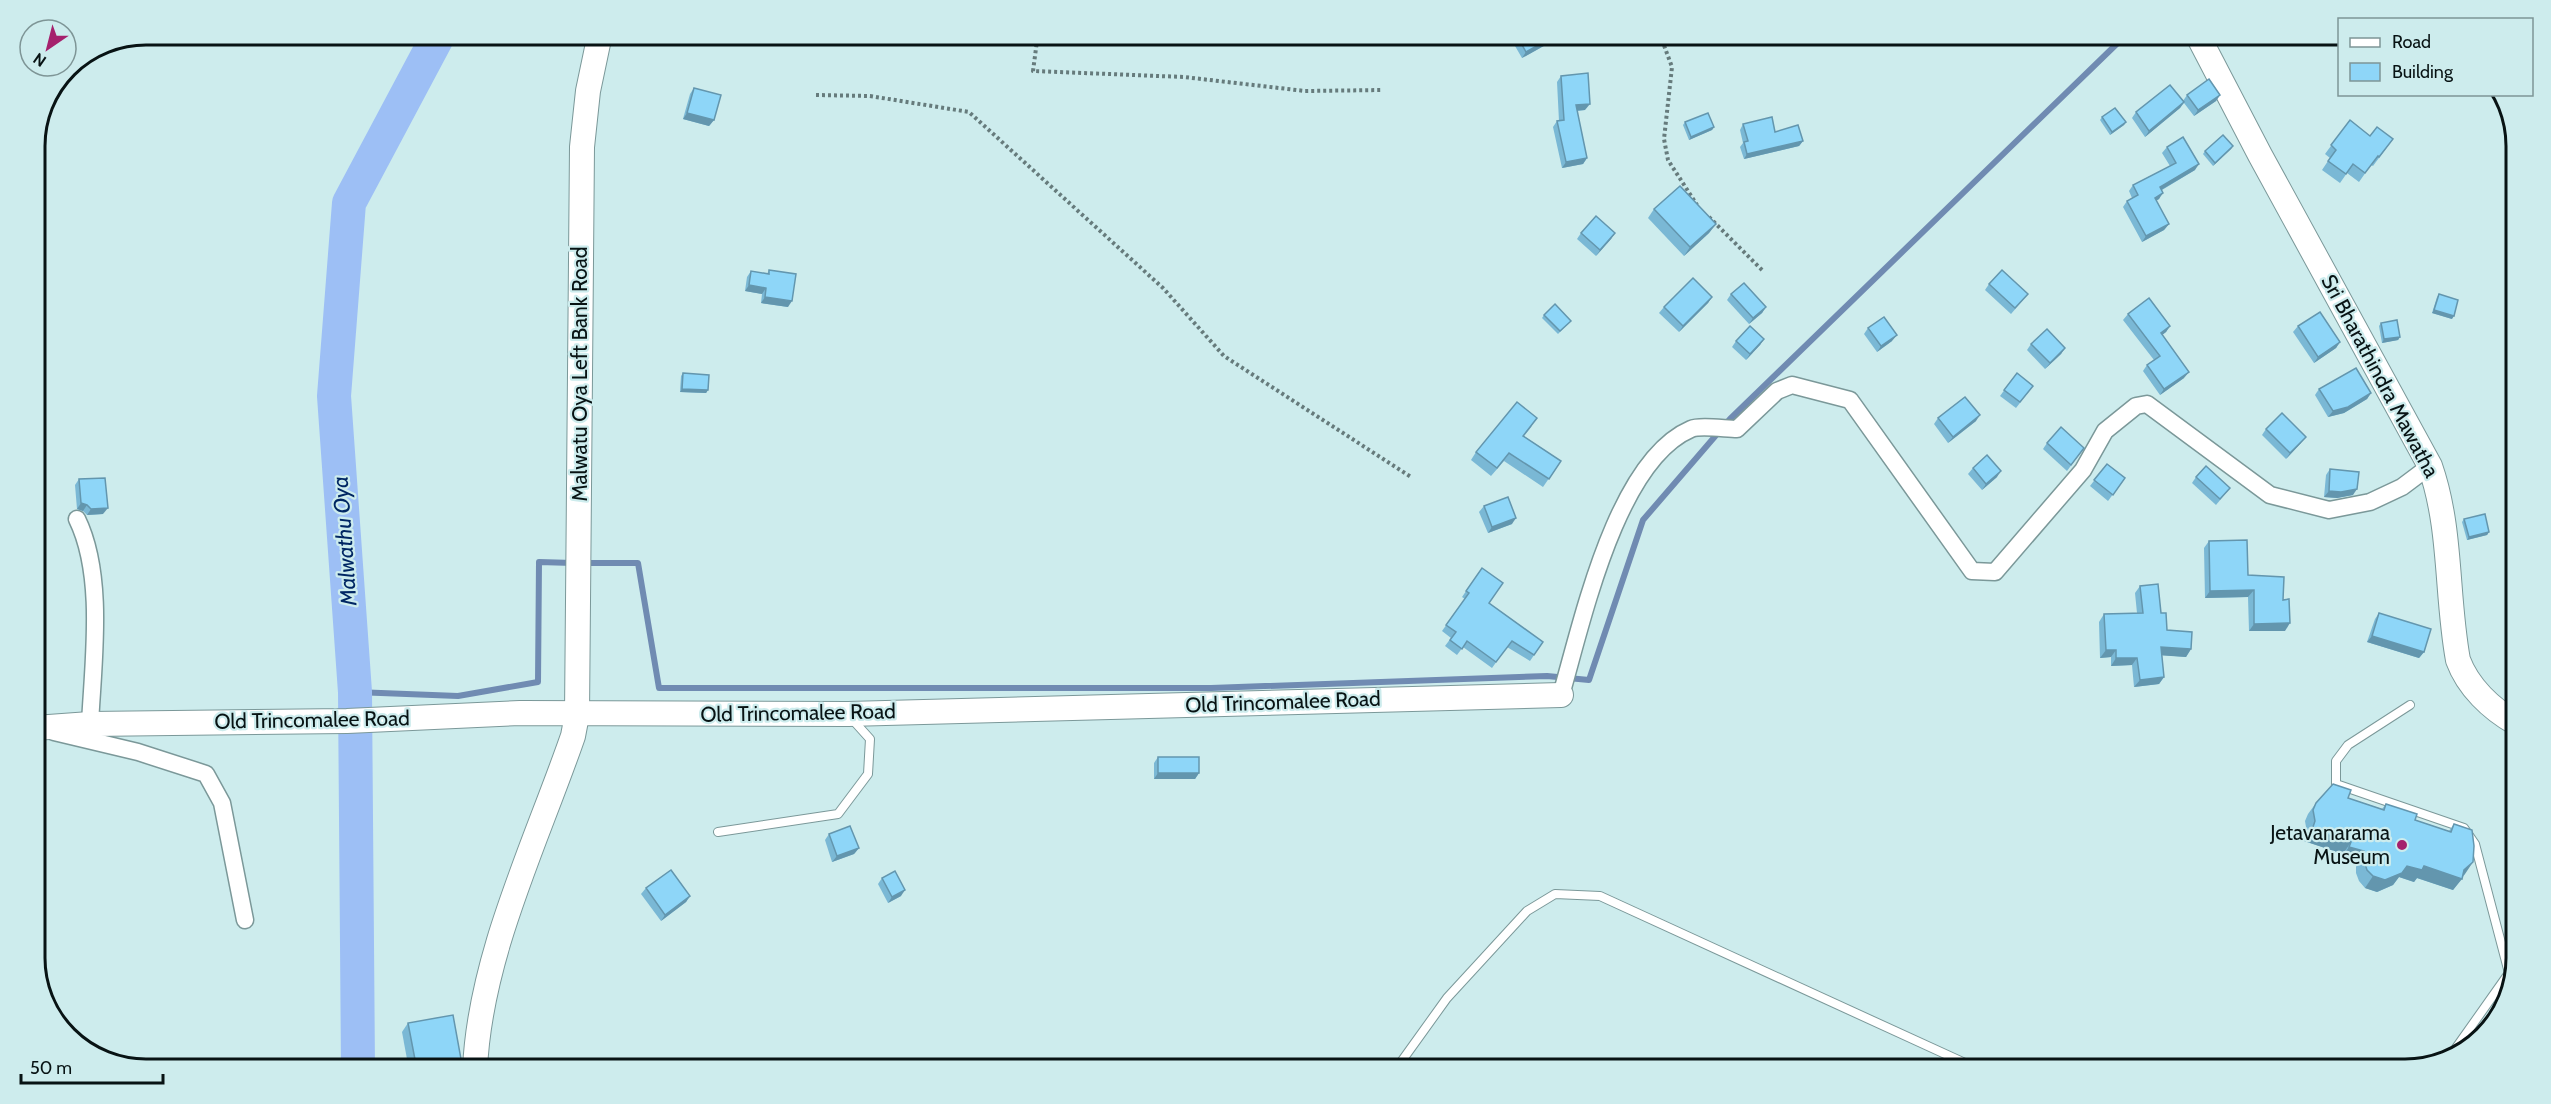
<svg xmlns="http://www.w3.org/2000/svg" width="2551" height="1104" font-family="Cabin,sans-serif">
  <rect width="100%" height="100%" fill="#cdeced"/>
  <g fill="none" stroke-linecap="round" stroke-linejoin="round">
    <g stroke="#708bb2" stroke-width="6">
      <polyline points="584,563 638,563 659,688 1211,688 1547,676 1589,680 1643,520 1730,419 2127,34"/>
      <polyline points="355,692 458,696 538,682 539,562 573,563"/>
    </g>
    <polyline stroke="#9dbff5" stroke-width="34" points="358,1069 355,692 334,396 349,203 439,34"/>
    <g stroke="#7b9899" stroke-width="10">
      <g id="lane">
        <polyline points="2410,705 2348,745 2336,761 2336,784 2464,828 2475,844 2509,973 2451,1055"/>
        <polyline points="718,832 838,814 868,774 870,739 852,719"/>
        <polyline points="1396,1069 1447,998 1527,911 1555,894 1600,896 1978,1069"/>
      </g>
    </g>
    <g stroke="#7b9899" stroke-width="19">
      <g id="street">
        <path d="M77,519C105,576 93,662 90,724"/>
        <path d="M1561,695C1582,623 1616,461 1691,429C1700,425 1726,429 1737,429L1777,391L1792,385L1850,400L1972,571L1995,572L2083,470L2105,431L2136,406L2147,404L2270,495L2329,510L2370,502L2402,487L2430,466"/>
        <polyline points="54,732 138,752 206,774 222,803 245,920"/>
      </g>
    </g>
    <g stroke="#7b9899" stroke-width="26">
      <g id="secondary">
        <path d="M2197,34L2260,155L2430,466C2452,529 2446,595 2458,660C2468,687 2491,709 2516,723"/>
        <polyline points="35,728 90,724 347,721 520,713 848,714 1561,695"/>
        <path d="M475,1069C480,956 536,843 573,736L577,715L582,147L588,91L600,34"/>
      </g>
    </g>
    <g stroke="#667b7c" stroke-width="4" stroke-dasharray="3 3" stroke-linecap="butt">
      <polyline points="1032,34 1037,41 1033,71 1184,77 1305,91 1383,90"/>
      <polyline points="1663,34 1662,40 1672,67 1664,139 1668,160 1697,205"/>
      <polyline points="816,95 870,96 969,112 1163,288 1224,356 1411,477"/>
      <polyline points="1709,217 1763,271"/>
    </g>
    <use href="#lane" stroke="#fff" stroke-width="8"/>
    <use href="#street" stroke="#fff" stroke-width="16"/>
    <use href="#secondary" stroke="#fff" stroke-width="24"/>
  </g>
  <g fill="#7ab8d5">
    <polygon points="1508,34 1558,34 1558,38 1522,58"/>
    <polygon points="2081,34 2101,34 2089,44"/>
    <polygon points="1561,76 1585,110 1577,111 1587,158 1583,164 1562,168 1553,127 1557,121 1559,121 1557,82"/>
    <polygon points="694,88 714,120 709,126 683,119 690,94"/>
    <polygon points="2187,95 2220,95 2216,101 2194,116 2184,103 2180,108 2145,137 2132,118 2136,112 2183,101"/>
    <polygon points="2102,117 2126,122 2124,125 2110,135 2100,120"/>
    <polygon points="2350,120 2370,136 2393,139 2373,166 2371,165 2359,182 2347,173 2340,183 2322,170 2330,158 2325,154"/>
    <polygon points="1685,122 1714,127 1712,130 1689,140 1683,125"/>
    <polygon points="1743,124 1803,141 1799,146 1744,159 1740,147 1743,143 1740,130"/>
    <polygon points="2233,146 2231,149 2213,166 2203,154 2205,151"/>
    <polygon points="2167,147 2195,170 2162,190 2159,199 2156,201 2169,224 2164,230 2142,242 2123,207 2127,201 2132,198 2129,191 2133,185 2170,166 2162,153"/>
    <polygon points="1654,209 1716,224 1709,233 1684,256 1648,218"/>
    <polygon points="1581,233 1615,233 1611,239 1596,256 1577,239"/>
    <polygon points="769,270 788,307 761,303 762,294 745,291 747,277 751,271 767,274"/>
    <polygon points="1989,284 2023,300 2011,314 1985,290"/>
    <polygon points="1731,294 1766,307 1762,313 1749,324 1727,300"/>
    <polygon points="2439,294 2452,319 2432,313 2437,297"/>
    <polygon points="1712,297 1708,303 1679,332 1659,313 1664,307"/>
    <polygon points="2128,314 2170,326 2166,332 2162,335 2184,378 2160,395 2143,371 2147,365 2154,360 2123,320"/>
    <polygon points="1544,315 1571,321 1558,334 1542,318"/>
    <polygon points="2381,323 2400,337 2398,340 2382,343 2379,326"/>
    <polygon points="2298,326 2340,342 2336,348 2314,363 2293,332"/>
    <polygon points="1868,328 1892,341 1877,352 1864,334"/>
    <polygon points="1764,339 1760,345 1746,360 1732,347 1736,341"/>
    <polygon points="2031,344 2065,348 2061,354 2045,369 2027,350"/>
    <polygon points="683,373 708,390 706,393 680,392 681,376"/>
    <polygon points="2017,373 2033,386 2016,408 2000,396"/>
    <polygon points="2319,389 2371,393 2367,399 2344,413 2328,417 2315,395"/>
    <polygon points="1938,418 1976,421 1948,443 1934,424"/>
    <polygon points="1532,426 1524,436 1561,461 1543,487 1504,461 1491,476 1471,460 1476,452"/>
    <polygon points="2266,429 2301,443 2286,459 2262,435"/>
    <polygon points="2047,443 2084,448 2067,471 2043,449"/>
    <polygon points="2107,464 2125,478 2108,501 2090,486"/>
    <polygon points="1973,468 1997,477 1982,490 1968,474"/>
    <polygon points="2330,469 2353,495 2337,498 2324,497 2326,475"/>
    <polygon points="2196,477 2230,488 2216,505 2192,483"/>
    <polygon points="79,479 103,514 87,515 83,511 77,509 75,485"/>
    <polygon points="1484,506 1512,524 1488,533 1479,512"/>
    <polygon points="2464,519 2489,532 2487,535 2467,540 2462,522"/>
    <polygon points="2209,541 2248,575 2283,600 2285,631 2249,631 2248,597 2205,598 2204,548"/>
    <polygon points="1482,568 1489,603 1543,642 1530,661 1507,647 1492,668 1463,647 1457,655 1445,646 1451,638 1442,631 1465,599 1462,597"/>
    <polygon points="2140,586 2161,613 2167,630 2191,649 2186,657 2162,655 2164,677 2159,684 2134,687 2132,665 2111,666 2111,657 2100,658 2099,622 2104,614 2137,613 2135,593"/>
    <polygon points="2379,613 2424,652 2419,658 2367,642 2375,619"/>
    <polygon points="1158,757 1199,773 1195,779 1154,779 1154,763"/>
    <polygon points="2348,798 2382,809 2386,804 2415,820 2449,831 2454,824 2465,874 2453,890 2417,878 2414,882 2399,877 2393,885 2377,892 2365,888 2359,881 2356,873 2356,863 2341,858 2343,854 2304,841 2307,833 2305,821 2308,814 2316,803"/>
    <polygon points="829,834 859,848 854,854 832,862 825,840"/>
    <polygon points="882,878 901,896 888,903 878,884"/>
    <polygon points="646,888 690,896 686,902 661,921 641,894"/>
    <polygon points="408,1023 463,1070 409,1070 402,1032"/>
  </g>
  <g fill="#6396ae">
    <polygon points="1558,34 1561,34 1558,38 1522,58 1526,52"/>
    <polygon points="2220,95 2216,101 2194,116 2198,110"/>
    <polygon points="2184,102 2180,108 2145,137 2149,131"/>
    <polygon points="1590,104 1585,110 1572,111 1576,105"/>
    <polygon points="687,113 714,120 709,126 683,119"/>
    <polygon points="2126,122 2124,125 2110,135 2112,132"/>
    <polygon points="1714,127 1712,130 1689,140 1691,137"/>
    <polygon points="1803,141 1799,146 1744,159 1747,154"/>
    <polygon points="2233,146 2231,149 2213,166 2215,163"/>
    <polygon points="1587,158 1583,164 1562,168 1566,162"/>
    <polygon points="2199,164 2195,170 2156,193 2160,187"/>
    <polygon points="2163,193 2159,199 2150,204 2155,198"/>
    <polygon points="1716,224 1709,233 1684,256 1690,247"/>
    <polygon points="2169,224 2164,230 2142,242 2146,236"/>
    <polygon points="1615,233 1611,239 1596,256 1600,250"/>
    <polygon points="749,285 766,288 762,294 745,291"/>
    <polygon points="765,297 792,301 788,307 761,303"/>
    <polygon points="1712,297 1708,303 1679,332 1683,326"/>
    <polygon points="1766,307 1762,313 1749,324 1753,318"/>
    <polygon points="2434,310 2454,316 2452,319 2432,313"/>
    <polygon points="2170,326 2166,332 2157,339 2161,333"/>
    <polygon points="1897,335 1892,341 1877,352 1881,346"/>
    <polygon points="2400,337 2398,340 2382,343 2384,339"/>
    <polygon points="1764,339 1760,345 1746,360 1750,354"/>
    <polygon points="2340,342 2336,348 2314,363 2318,357"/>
    <polygon points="2065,348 2061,354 2045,369 2050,363"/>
    <polygon points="2189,372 2184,378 2160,395 2164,389"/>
    <polygon points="682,389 708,390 706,393 680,392"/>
    <polygon points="2371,393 2367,399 2344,413 2328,417 2333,411"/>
    <polygon points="1980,415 1976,421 1948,443 1953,437"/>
    <polygon points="2306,437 2301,443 2286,459 2290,453"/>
    <polygon points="2001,471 1997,477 1982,490 1986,484"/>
    <polygon points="2357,489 2353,495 2337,498 2324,497 2329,491"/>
    <polygon points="81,503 87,505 83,511 77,509"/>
    <polygon points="108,508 103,514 87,515 91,509"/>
    <polygon points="1516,518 1512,524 1488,533 1492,527"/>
    <polygon points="2489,532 2487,535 2467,540 2469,537"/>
    <polygon points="2254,590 2248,597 2205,598 2210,591"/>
    <polygon points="2290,623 2285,631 2249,631 2254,624"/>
    <polygon points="2372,636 2424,652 2419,658 2367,642"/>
    <polygon points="2161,647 2191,649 2186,657 2156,655"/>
    <polygon points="2106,650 2116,650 2111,657 2100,658"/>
    <polygon points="2116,658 2137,658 2132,665 2111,666"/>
    <polygon points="2164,677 2159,684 2134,687 2140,680"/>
    <polygon points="1158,773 1199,773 1195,779 1154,779"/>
    <polygon points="2312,830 2351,842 2343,854 2304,841"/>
    <polygon points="2349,847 2364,851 2356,863 2341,858"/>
    <polygon points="859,848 854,854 832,862 837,856"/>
    <polygon points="2473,862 2465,874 2460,878 2462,879 2453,890 2417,878 2414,882 2399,877 2393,885 2377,892 2365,888 2373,876 2407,866 2424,866 2464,870"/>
    <polygon points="905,890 901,896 888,903 892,897"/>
    <polygon points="690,896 686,902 661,921 665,915"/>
  </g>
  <g fill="#8ed6f8" stroke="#6396ae" stroke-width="1.5">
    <polygon points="1516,34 1558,34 1526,52"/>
    <polygon points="2086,34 2099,34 2091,41"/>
    <polygon points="1588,73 1590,104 1576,105 1587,158 1566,162 1557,121 1564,120 1561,76"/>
    <polygon points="2209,79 2220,95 2198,110 2187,95"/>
    <polygon points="2170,85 2184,102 2149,131 2136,112"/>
    <polygon points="694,88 721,95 714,120 687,113"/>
    <polygon points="2115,108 2126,122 2112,132 2102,117"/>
    <polygon points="1708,113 1714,127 1691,137 1685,122"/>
    <polygon points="1772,117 1775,132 1798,125 1803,141 1747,154 1744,142 1748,141 1743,124"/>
    <polygon points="2350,120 2370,136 2377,127 2393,139 2379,157 2378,156 2365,173 2353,164 2346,174 2328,161 2336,150 2331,145"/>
    <polygon points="2223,135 2233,146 2215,163 2205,151"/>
    <polygon points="2183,137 2199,164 2160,187 2163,193 2155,198 2169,224 2146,236 2127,201 2138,195 2133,185 2176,163 2167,147"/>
    <polygon points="1680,186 1716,224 1690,247 1654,209"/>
    <polygon points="1596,216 1615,233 1600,250 1581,233"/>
    <polygon points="769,270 796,274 792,301 765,297 766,288 749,285 751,271 769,274"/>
    <polygon points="2002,270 2028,294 2015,308 1989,284"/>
    <polygon points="1693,278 1712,297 1683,326 1664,307"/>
    <polygon points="1744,283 1766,307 1753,318 1731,294"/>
    <polygon points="2439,294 2458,300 2454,316 2434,310"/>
    <polygon points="2149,298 2170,326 2161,333 2189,372 2164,389 2147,365 2160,356 2128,314"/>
    <polygon points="1555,304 1571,321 1560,331 1544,315"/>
    <polygon points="2320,312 2340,342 2318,357 2298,326"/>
    <polygon points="1884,317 1897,335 1881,346 1868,328"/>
    <polygon points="2397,320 2400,337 2384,339 2381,323"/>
    <polygon points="1750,326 1764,339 1750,354 1736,341"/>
    <polygon points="2047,329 2065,348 2050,363 2031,344"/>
    <polygon points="2356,368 2371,393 2348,407 2333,411 2319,389"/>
    <polygon points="683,373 709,375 708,390 682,389"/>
    <polygon points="2017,373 2033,386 2020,402 2004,390"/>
    <polygon points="1965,397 1980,415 1953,437 1938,418"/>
    <polygon points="1517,402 1537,418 1523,436 1561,461 1549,479 1509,453 1497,468 1476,452"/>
    <polygon points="2282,413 2306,437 2290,453 2266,429"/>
    <polygon points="2061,427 2084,448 2071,465 2047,443"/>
    <polygon points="1987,455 2001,471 1986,484 1973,468"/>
    <polygon points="2107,464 2125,478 2113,495 2094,480"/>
    <polygon points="2206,466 2230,488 2220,499 2196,477"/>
    <polygon points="2330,469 2359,472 2357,489 2341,492 2329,491"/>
    <polygon points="105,478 108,508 91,509 87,505 81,503 79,479"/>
    <polygon points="1508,497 1516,518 1492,527 1484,506"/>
    <polygon points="2485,514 2489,532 2469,537 2464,519"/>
    <polygon points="2247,540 2248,575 2284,577 2283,600 2289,599 2290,623 2254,624 2254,590 2210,591 2209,541"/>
    <polygon points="1482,568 1503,583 1489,603 1543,642 1534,655 1512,641 1496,662 1467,641 1462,649 1450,640 1456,632 1446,625 1469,593 1466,591"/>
    <polygon points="2158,584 2161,613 2166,613 2167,630 2192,632 2191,649 2161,647 2164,677 2140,680 2137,658 2116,658 2116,650 2106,650 2104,614 2143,613 2140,586"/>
    <polygon points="2379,613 2431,629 2424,652 2372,636"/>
    <rect x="1158" y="757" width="41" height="16"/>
    <polygon points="2333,784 2351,790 2348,798 2384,810 2386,804 2417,814 2415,820 2451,832 2454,824 2472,830 2474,846 2473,862 2464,870 2462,879 2424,866 2422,870 2407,866 2402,873 2385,880 2373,876 2367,870 2364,861 2364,851 2349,847 2351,842 2312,830 2315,821 2313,810 2316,803"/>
    <polygon points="850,826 859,848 837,856 829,834"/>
    <polygon points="671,870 690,896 665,915 646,888"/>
    <polygon points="895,871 905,890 892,897 882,878"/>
    <polygon points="453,1015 463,1070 417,1070 408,1023"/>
  </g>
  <circle fill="#a5216d" stroke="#cdeced" stroke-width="2" cx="2402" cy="845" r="6"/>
  <g text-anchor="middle" stroke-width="4.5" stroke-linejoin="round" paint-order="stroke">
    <g font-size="21" fill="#081314" stroke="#cdeced">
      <text transform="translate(580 374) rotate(-90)" y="7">Malwatu Oya Left Bank Road</text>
      <text transform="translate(2380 376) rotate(62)" y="7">Sri Bharathindra Mawatha</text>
      <text transform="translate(1283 702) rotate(-2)" y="7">Old Trincomalee Road</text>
      <text transform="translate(798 713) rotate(-1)" y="7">Old Trincomalee Road</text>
      <text transform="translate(312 720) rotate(-1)" y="7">Old Trincomalee Road</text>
    </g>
    <g font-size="21" fill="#081314" stroke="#cdeced" text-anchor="end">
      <text x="2390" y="840">Jetavanarama<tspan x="2390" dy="24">Museum</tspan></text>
    </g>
    <g font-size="22" font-style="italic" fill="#002663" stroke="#cdeced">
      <text transform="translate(344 541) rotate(-94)" y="8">Malwathu Oya</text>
    </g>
  </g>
  <path d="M0 0H2551V1104H0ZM146 45H2405A101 101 0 0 1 2506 146V958A101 101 0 0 1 2405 1059H146A101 101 0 0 1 45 958V146A101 101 0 0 1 146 45Z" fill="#cdeced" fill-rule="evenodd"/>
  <path fill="none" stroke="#081314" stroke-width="3" d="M146 45H2405A101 101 0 0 1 2506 146V958A101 101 0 0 1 2405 1059H146A101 101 0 0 1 45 958V146A101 101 0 0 1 146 45Z"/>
  <rect x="2338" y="18" width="195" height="78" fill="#cdeced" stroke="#7e9596" stroke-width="1.5"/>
  <rect x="2350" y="38" width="30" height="9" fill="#ffffff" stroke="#7e9596" stroke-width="1.5"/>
  <text x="2392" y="48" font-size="18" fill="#081314">Road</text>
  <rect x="2350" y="63" width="30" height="18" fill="#8ed6f8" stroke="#7e9596" stroke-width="1.5"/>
  <text x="2392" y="78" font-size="18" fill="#081314">Building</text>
  <g transform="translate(48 48) rotate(215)"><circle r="28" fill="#cdeced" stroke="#7e9596" stroke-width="1.5"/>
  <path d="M0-4.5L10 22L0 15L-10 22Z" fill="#a5216d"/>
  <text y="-9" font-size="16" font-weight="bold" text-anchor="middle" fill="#081314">N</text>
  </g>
  <path d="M21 1074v9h142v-9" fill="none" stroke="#081314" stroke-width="3"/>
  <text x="30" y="1074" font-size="18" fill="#081314" stroke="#cdeced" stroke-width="4.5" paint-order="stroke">50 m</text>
</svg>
